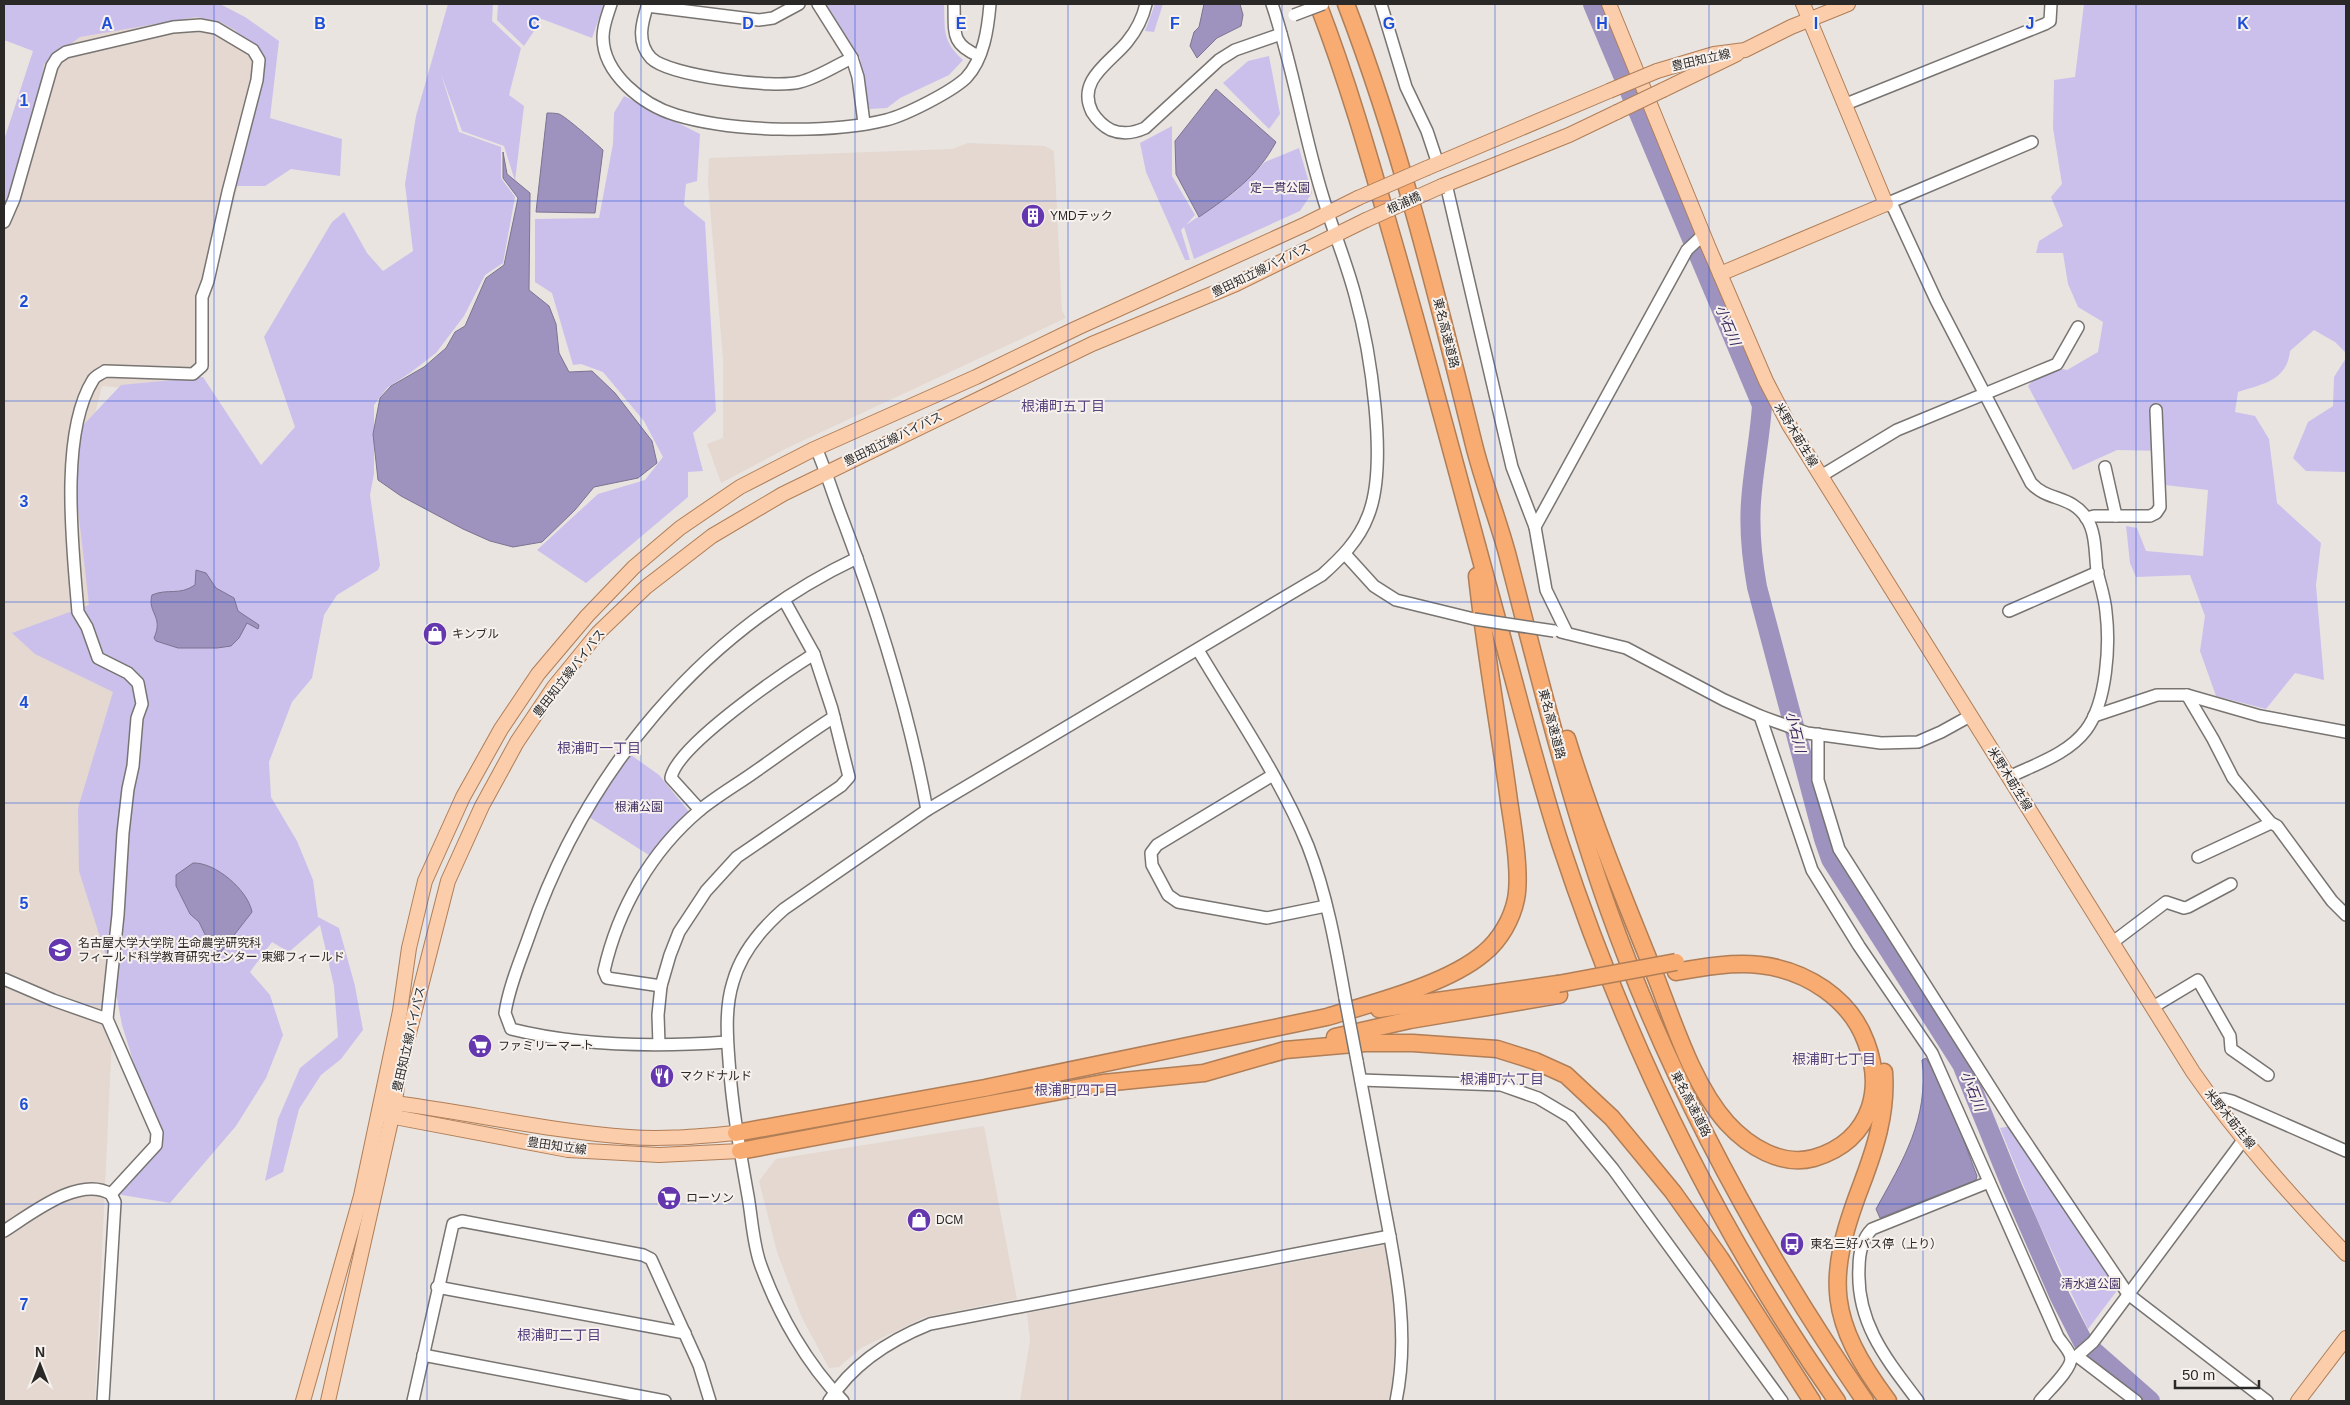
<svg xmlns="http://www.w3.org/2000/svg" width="2350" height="1405" font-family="Helvetica,'Noto Sans JP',sans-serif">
  <rect width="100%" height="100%" fill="#e9e4e0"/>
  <g fill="#e4d8d0">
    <polygon points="205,10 241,26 268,67 209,300 199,394 102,386 85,452 91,668 128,696 95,1401 4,1401 4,147 60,29"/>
    <polygon points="968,143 1045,146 1054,151 1062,311 1066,318 787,448 721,483 707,444 723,438 723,359 708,184 709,158 952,149"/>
    <polygon points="984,1126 1017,1299 925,1317 861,1348 839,1367 829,1368 802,1318 777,1252 759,1181 776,1159"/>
    <polygon points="1385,1245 1392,1289 1395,1339 1392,1385 1388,1401 1020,1401 1030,1340 1027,1313"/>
  </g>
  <g fill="#cbc0ec">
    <polygon points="4,4 220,4 245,17 279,41 270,118 342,139 340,176 291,169 265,186 232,186 255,112 262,63 235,30 218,21 196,17 80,37 44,64 37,112 4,225 4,140 33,51 4,40"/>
    <polygon points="448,4 493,4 492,21 521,48 509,95 524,106 515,181 504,146 462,131 441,74 459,132 501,147 501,178 515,197 503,263 485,275 464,316 436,353 410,373 387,388 374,405 374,474 370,495 380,565 378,570 337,595 324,615 312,678 292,702 269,762 271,797 297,841 313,880 318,917 339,928 355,986 363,1030 341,1059 321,1075 299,1109 283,1172 265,1181 278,1119 300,1068 338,1037 334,986 320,925 289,952 272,942 250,972 270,995 283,1035 266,1078 236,1126 170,1203 116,1194 160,1148 122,1025 113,978 79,871 78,808 113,692 35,654 12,633 89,605 70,439 121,385 203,377 261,465 295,427 264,337 332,222 344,212 367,253 383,271 413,251 405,184 416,116"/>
    <polygon points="498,4 604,4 592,38 542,19 524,46 497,20"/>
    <path d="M826,4H944C945,30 942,41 963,60L949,75L900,98L887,108L869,109L860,58Z"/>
    <polygon points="1155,4 1163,4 1154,32 1145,31"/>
    <path d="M2084,4H2346V353L2335,342L2314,330L2290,351C2287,381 2262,384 2238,392L2235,412L2255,416L2269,439L2277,503L2321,543L2316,585L2324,680L2295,673L2266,709L2216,696L2200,651L2205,616L2190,575L2136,577L2130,563L2126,526L2137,528L2146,551L2203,556L2208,490L2165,485L2164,451L2117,450L2073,470L2028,386L2044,365L2067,370L2098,352L2103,322L2078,307L2068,284L2063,253H2036L2039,241L2063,226L2051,197L2062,184L2053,128L2054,80L2075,77Z"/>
    <polygon points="1269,56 1280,114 1269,129 1223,83 1248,61"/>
    <polygon points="624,96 700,134 697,181 686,184 684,205 705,222 716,411 693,433 703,471 688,472 688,497 586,583 537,550 598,494 645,480 663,457 644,421 603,372 581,364 573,365 552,293 535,282 535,219 599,218 613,144 614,113"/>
    <polygon points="1172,126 1172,176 1195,215 1186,225 1236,191 1265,162 1299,148 1312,193 1300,211 1194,259 1184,227 1181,230 1190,260 1185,260 1146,172 1140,143"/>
    <polygon points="2346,358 2346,472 2306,471 2293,458 2308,422 2333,406 2334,377"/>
    <polygon points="631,755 659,775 690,813 652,857 589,817 602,794"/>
    <polygon points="2011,1126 2118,1284 2116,1292 2088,1329 2037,1219 2000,1128"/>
  </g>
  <g fill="#9e93be" stroke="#7c7391">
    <polygon points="1204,4 1240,4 1243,15 1241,26 1217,38 1197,58 1190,46 1194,32 1199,27"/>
    <path d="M1216,89L1276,142C1257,177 1231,195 1199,217L1176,174L1175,141Z"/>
    <path d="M547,113C550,113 555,113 559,114C565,116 597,144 603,150L595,213L536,212Z"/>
    <polygon points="503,152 507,174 530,193 529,290 549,306 556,324 559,353 569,372 592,371 615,393 652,441 657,463 638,478 594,487 575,510 542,542 513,547 490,541 463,529 401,496 378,480 373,434 380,398 391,386 424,367 446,348 455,332 465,326 486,278 504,265 518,198 503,178"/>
    <path d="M196,570L206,573L216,588L234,598L238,611L259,625L258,629L247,623L239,638L231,646L217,648H178L156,641L154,638C164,616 147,613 152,595C168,588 179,596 195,585Z"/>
    <path d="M193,863C215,862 248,890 252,912L221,952L214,953L199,922L190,914L176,886V875Z"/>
    <path d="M1926,1058C1949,1094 1962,1137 1977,1176L1976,1180L1880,1218L1876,1209C1903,1160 1929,1119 1922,1060Z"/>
  </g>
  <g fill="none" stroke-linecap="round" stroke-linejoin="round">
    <path stroke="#9e93be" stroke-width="20" d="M1593,4L1762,405C1760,438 1753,470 1751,502C1749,531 1752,559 1757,587L1824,839L1831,859L1962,1064L2012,1187L2060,1297L2083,1342L2150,1401"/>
    <g stroke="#787471" stroke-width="14">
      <g id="minor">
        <path d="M611,4C608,14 603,25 603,37C603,74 643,105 676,115C732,132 829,134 886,120C906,115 951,92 966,78C984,59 988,28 990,4"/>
        <path d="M648,4C642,22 636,42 651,58C669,76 775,89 800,82C817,78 835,66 852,58"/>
        <polyline points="818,4 852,58 858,77 864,123"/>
        <path d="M954,4C955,32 950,44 979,56"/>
        <path d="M1146,4C1143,17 1136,31 1127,42C1111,62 1076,80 1092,112C1097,120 1103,126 1111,130C1123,135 1134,133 1145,128L1219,60L1235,50L1281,34"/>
        <polyline points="1381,4 1406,87 1427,131 1438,164"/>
        <polyline points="647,6 759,20 773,18 799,4"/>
        <polyline points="1846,104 2045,24 2050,21 2051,4"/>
        <polyline points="1446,184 1512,467 1535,527 1546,590 1567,633"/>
        <path d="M1886,204L1893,207L1936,300L2031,483C2048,502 2071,494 2087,519C2096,533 2095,554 2097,571C2100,584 2105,598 2106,612C2110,645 2107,702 2086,730C2068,754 2036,764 2009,777"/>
        <polyline points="1886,204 2032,142"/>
        <path d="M4,222L14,199L52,66L57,58L66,52L173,27L200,25L216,28L253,50L259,60L257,80L228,192L208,281L202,297V366L193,374L105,371C101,374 95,376 93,380C59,434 73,550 78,612L87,627L98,658L128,673L138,683L142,704L137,718L133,766L128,789L123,833L118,915L107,1019L157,1133L156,1145L111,1194"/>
        <path d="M816,448C827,473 834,498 844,523C879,616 909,712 927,810"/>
        <polyline points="2105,467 2116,516"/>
        <polyline points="1821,476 1897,430 2057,364 2078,327"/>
        <polyline points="2086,518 2094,516 2150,516 2156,513 2160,507 2156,410"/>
        <polyline points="1535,527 1687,250 1703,235"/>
        <polyline points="1345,554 1374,586 1396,600 1474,619"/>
        <polyline points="2009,611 2098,572"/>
        <polyline points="1561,632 1626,648 1724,700 1760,716 1807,733 1881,743 1918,742 1941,732 1970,716"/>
        <path d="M1198,650C1236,714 1280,777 1308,846C1327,895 1336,947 1345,998"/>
        <polyline points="2187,695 2213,739 2233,778 2271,823 2277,826 2332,901 2346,915"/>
        <path d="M1760,716L1812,870L1859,946L1932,1053L2058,1337C2062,1343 2070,1351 2071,1358C2072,1369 2047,1392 2040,1401"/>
        <polyline points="2094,716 2157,695 2187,695 2260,716 2346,732"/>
        <polyline points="1818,734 1818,780 1839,849 2013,1123 2128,1294 2267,1401"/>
        <polyline points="1273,775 1157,845 1151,853 1152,865 1168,895 1178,902 1267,918 1326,906"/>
        <path d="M700,810L671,778C676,746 785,672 814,654"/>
        <polyline points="2198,857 2271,823"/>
        <polyline points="2113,942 2166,902 2184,908 2188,907 2231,884"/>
        <polyline points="4,979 53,1000 107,1019"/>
        <path d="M661,986L607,978L604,971C618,909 651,851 700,810C717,796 738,784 756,771C782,753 807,734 834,717"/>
        <polyline points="2153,1007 2198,980 2230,1036 2231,1049 2268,1075"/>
        <path d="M727,1042C658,1047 579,1046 511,1029L505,1013C509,986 521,959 530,933C586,772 701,632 857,558"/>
        <polyline points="659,1044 658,1015 661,986 670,955 679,932 706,891 737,857 841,786 849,777 832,709 814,654 784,600"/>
        <path d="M1357,1061C1366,1107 1374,1154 1383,1200C1396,1267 1410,1333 1396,1401"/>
        <polyline points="1361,1080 1501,1085 1538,1098 1570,1117 1613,1169 1782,1401"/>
        <polyline points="2214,1101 2224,1099 2232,1101 2346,1151"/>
        <path d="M4,1231C31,1214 79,1175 111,1194L115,1202L103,1401"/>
        <polyline points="437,1287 685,1333"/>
        <polyline points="423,1355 665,1401"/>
        <polyline points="2077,1356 2136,1401"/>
        <polyline points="2071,1358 2077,1356 2093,1342 2244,1139"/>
        <polyline points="413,1401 453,1224 462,1221 643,1255 651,1259 699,1365 710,1401"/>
        <path d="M829,1401C853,1363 890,1340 930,1324L1390,1236"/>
        <path d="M843,1401C807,1364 779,1315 761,1266C753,1245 752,1219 748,1196C740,1151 732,1107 729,1061C727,1036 725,1007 733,982C741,953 761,929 784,909L927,810L1322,575C1341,558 1359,540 1368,516C1389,465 1370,349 1355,295C1346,261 1332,228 1322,194C1303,132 1293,66 1272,4"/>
        <path d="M1918,1401C1887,1360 1856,1323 1859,1268C1859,1254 1862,1239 1872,1229L1989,1182"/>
      </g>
    </g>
    <g stroke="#b07e57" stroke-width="16">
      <g id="major">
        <path d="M1609,4L1708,246L1766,381L1789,425L2193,1072C2238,1137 2292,1197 2346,1254"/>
        <polyline points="1657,71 1714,54 1745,50 1791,27 1848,4"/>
        <polyline points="1663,90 1737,54"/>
        <polyline points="1427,168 1609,91"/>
        <polyline points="1442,186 1569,135 1617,112"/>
        <polyline points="1720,274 1886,204 1803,4"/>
        <path d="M387,1102C468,1112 547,1131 629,1137C664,1140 700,1136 736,1133"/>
        <polyline points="384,1115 568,1150 659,1155 740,1151"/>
        <polyline points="303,1401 361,1196 400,1011 409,948 425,881 463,797 501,729 538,674 587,616 634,567 680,528 740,487 812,450 976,377 1077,328 1306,224 1358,198"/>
        <polyline points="328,1401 395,1103 398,1076 448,881 482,806 517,742 554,687 598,633 646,587 712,536 783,494 1092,344 1236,284 1366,220"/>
        <polyline points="2298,1401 2346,1338"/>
      </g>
    </g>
    <g stroke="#b07e57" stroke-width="19">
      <g id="highway">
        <path d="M1318,4C1347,79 1369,156 1391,233C1429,364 1463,495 1499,626C1519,698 1537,772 1560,843C1626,1043 1716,1229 1837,1401"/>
        <path d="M1346,4C1401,147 1437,296 1474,445C1483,481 1497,517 1507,553C1538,672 1567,792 1608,908C1670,1083 1760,1248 1865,1401"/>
        <path d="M1567,739C1592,821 1625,901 1657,980C1675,1027 1694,1086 1727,1123C1748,1146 1781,1167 1814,1158C1841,1150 1861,1134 1870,1107C1877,1085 1874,1063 1866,1042C1850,998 1805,970 1760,965C1733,962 1703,967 1676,972"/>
        <polyline points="1379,1009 1558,984"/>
        <polyline points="1335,1037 1410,1020 1559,995"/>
        <path d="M1884,1072C1887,1113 1875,1149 1861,1186C1825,1280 1828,1320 1888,1401"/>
        <path d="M736,1133L985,1088L1327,1017C1373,1003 1448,984 1484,953C1500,940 1512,919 1516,899C1521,874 1513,827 1509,801C1499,726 1485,651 1477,576"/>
        <polyline points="740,1151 1103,1083 1204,1073 1285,1050 1365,1043 1413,1043 1497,1049 1535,1061 1566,1075 1612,1118 1673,1192 1720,1258 1812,1401"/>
      </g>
    </g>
    <use href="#minor" stroke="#fff" stroke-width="11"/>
    <use href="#major" stroke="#fbcdaa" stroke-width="14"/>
    <use href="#highway" stroke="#f8ac71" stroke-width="16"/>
    <g stroke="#787471" stroke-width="14" stroke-linecap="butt">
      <g id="minor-bridge">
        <polyline points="1294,15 1323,4"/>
        <polyline points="1474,619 1554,631"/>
        <polyline points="1345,998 1357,1061"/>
      </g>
    </g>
    <g stroke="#b07e57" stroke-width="16" stroke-linecap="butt">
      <g id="major-bridge">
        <polyline points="1609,91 1657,71"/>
        <polyline points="1617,112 1663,90"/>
        <polyline points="1358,198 1427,168"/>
        <polyline points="1366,220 1442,186"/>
      </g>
    </g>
    <g stroke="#b07e57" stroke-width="19" stroke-linecap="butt">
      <polyline id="highway-bridge" points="1558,984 1676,962"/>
    </g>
    <use href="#minor-bridge" stroke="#fff" stroke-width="11"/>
    <use href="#major-bridge" stroke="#fbcdaa" stroke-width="14"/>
    <use href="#highway-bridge" stroke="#f8ac71" stroke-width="16"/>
  </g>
  <path fill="none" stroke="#1d4ed8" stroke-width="1" stroke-opacity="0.55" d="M214,4V1401M427,4V1401M641,4V1401M855,4V1401M1068,4V1401M1282,4V1401M1495,4V1401M1709,4V1401M1923,4V1401M2136,4V1401M4,201H2346M4,401H2346M4,602H2346M4,803H2346M4,1004H2346M4,1204H2346"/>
  <defs>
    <g id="building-disc" transform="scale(1.25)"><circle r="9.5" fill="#6537ae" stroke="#f6f1ed"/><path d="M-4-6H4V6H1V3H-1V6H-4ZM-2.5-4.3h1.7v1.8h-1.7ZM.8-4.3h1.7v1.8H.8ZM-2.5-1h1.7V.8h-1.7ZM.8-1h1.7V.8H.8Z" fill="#fff"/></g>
    <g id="shop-disc" transform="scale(1.25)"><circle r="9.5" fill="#6537ae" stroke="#f6f1ed"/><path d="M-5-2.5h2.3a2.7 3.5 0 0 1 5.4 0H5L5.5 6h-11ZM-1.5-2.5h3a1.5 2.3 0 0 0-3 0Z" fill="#fff"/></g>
    <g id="university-disc" transform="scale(1.25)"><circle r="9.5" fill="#6537ae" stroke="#f6f1ed"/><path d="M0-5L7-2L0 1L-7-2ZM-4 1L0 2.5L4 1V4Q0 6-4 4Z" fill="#fff"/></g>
    <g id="supermarket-disc" transform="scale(1.25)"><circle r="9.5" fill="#6537ae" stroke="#f6f1ed"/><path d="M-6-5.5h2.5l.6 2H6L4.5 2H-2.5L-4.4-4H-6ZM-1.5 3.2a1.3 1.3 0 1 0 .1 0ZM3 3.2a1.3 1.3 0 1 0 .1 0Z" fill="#fff"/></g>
    <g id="restaurant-disc" transform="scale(1.25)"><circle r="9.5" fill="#6537ae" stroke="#f6f1ed"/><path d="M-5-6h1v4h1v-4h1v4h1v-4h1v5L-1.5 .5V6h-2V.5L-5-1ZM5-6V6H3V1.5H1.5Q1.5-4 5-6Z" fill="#fff"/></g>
    <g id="bus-disc" transform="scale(1.25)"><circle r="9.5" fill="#6537ae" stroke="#f6f1ed"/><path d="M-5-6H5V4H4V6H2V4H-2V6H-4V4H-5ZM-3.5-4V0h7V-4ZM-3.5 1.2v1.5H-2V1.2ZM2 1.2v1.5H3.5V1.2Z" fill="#fff"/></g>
  </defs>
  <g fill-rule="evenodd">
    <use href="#building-disc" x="1033" y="216"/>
    <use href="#shop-disc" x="435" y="634"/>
    <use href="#university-disc" x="60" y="950"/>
    <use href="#supermarket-disc" x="480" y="1046"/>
    <use href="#restaurant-disc" x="662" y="1076"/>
    <use href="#supermarket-disc" x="669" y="1198"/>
    <use href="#shop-disc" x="919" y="1220"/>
    <use href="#bus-disc" x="1792" y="1244"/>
  </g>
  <g text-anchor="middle" stroke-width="4" stroke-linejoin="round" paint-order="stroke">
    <g font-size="12" fill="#2b2928" stroke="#f6f1ed">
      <text transform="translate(1701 60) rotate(-13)" y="4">豊田知立線</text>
      <text transform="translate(1404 203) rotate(-24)" y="4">根浦橋</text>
      <text transform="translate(1261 270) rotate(-26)" y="4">豊田知立線バイパス</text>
      <text transform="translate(1446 333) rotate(76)" y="4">東名高速道路</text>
      <text transform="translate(1796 435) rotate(59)" y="4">米野木莇生線</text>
      <text transform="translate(893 439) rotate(-26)" y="4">豊田知立線バイパス</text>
      <text transform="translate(569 673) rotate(-52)" y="4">豊田知立線バイパス</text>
      <text transform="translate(1552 724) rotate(75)" y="4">東名高速道路</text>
      <text transform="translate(2010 779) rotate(58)" y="4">米野木莇生線</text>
      <text transform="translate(409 1039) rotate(-77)" y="4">豊田知立線バイパス</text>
      <text transform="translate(1691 1104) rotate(63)" y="4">東名高速道路</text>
      <text transform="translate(2230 1119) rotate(51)" y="4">米野木莇生線</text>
      <text transform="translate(557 1146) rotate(8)" y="4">豊田知立線</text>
    </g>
    <g font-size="12" fill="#3f2d63" stroke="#f6f1ed">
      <text x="1280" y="192">定一貫公園</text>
      <text x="639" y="811">根浦公園</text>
      <text x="2091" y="1288">清水道公園</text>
    </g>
    <g font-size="12" fill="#2b2928" stroke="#f6f1ed" text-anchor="start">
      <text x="1050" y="220">YMDテック</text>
      <text x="452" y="638">キンブル</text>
      <text x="78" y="947">名古屋大学大学院 生命農学研究科<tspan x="78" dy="14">フィールド科学教育研究センター 東郷フィールド</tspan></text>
      <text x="498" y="1050">ファミリーマート</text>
      <text x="680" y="1080">マクドナルド</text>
      <text x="686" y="1202">ローソン</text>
      <text x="936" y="1224">DCM</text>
      <text x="1810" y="1248">東名三好バス停（上り）</text>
    </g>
    <g font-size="14" font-style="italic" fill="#3c2a61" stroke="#f6f1ed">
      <text transform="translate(1728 325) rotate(67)" y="5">小石川</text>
      <text transform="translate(1796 732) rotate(76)" y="5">小石川</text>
      <text transform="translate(1973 1091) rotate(68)" y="5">小石川</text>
    </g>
    <g font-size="14" fill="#564380" stroke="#f6f1ed">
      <text x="1063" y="411">根浦町五丁目</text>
      <text x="599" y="753">根浦町一丁目</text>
      <text x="1834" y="1064">根浦町七丁目</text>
      <text x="1502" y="1084">根浦町六丁目</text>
      <text x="1076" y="1095">根浦町四丁目</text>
      <text x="559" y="1340">根浦町二丁目</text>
    </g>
  </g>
  <g font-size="16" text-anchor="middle" font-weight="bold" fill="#1d4ed8" stroke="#f6f1ed" stroke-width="4" stroke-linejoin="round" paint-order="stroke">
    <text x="107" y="29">A</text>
    <text x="320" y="29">B</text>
    <text x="534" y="29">C</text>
    <text x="748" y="29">D</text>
    <text x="961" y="29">E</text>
    <text x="1175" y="29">F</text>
    <text x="1389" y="29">G</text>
    <text x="1602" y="29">H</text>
    <text x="1816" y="29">I</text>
    <text x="2030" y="29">J</text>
    <text x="2243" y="29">K</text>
    <text x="24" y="106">1</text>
    <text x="24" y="307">2</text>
    <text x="24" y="507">3</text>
    <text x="24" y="708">4</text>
    <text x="24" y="909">5</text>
    <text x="24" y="1110">6</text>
    <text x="24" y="1310">7</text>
  </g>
  <rect width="2350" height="1405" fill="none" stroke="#2b2928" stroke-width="10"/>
  <g transform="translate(40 1365)" stroke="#f6f1ed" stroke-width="4" paint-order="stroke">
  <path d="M0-4L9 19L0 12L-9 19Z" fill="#2b2928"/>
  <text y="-8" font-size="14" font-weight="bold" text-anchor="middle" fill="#2b2928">N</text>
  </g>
  <path d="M2175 1380v8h84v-8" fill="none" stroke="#2b2928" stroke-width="2.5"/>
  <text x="2182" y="1380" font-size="15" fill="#2b2928" stroke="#f6f1ed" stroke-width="4" paint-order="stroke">50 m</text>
</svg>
